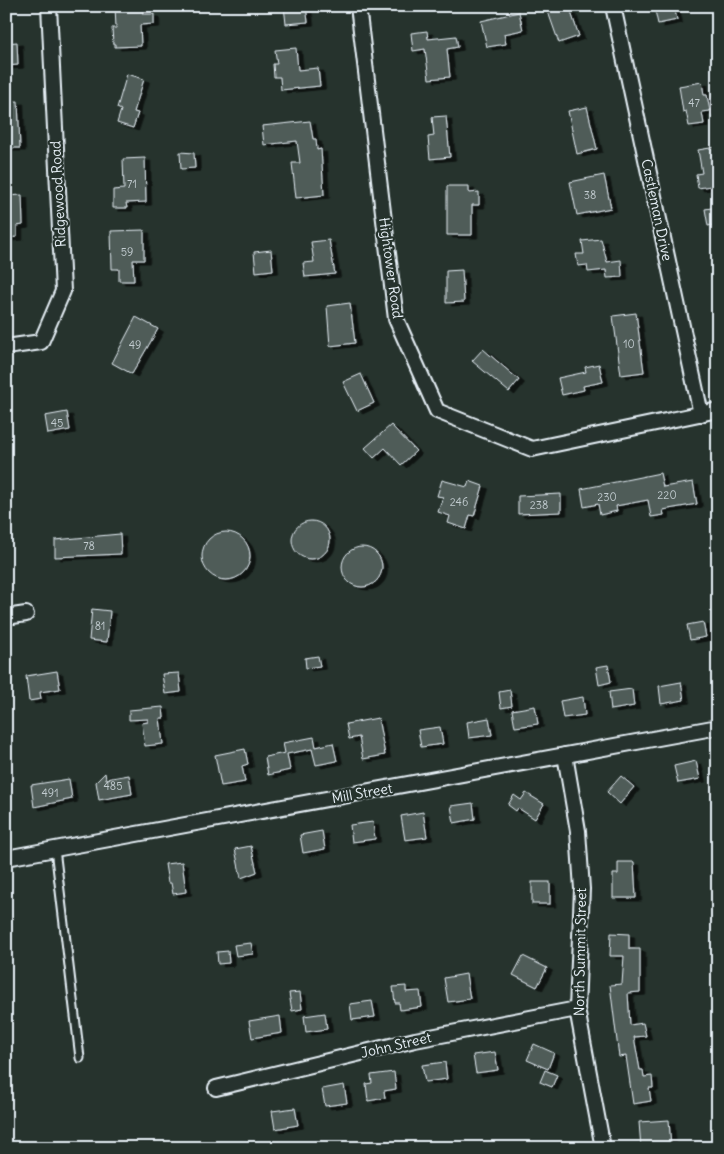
<svg xmlns="http://www.w3.org/2000/svg" width="724" height="1154" font-family="Delius,sans-serif">
  <defs>
    <filter id="shadow"><feDropShadow dx="5.5" dy="3" stdDeviation="0" flood-color="#0009"/></filter>
  </defs>
  <rect width="100%" height="100%" fill="#26332d"/>
  <filter id="ink" filterUnits="userSpaceOnUse"><feTurbulence type="fractalNoise" baseFrequency=".02" numOctaves="2"/><feDisplacementMap in="SourceGraphic" scale="10" xChannelSelector="R" yChannelSelector="G"/><feConvolveMatrix kernelMatrix="1 2 1 2 8 2 1 2 1" color-interpolation-filters="sRGB"/></filter>
  <g filter="url(#ink)">
    <g fill="#505c59" stroke="#e8f1f8" filter="url(#shadow)">
      <polygon points="115,6 143,7 143,14 154,14 154,24 140,25 141,46 115,47 115,44 113,44 112,28 116,28"/>
      <polygon points="284,6 306,6 308,22 286,24"/>
      <polygon points="554,6 569,6 579,36 559,43 547,9"/>
      <polygon points="654,6 674,6 677,20 658,24"/>
      <polygon points="519,12 523,30 504,34 506,44 487,47 481,21"/>
      <polygon points="427,31 428,39 456,36 458,47 447,49 450,77 429,79 425,49 413,51 411,33"/>
      <polygon points="17,42 18,65 6,66 6,43"/>
      <polygon points="296,48 298,70 318,68 320,86 281,90 280,77 274,77 273,64 277,64 275,50"/>
      <polygon points="127,74 144,79 134,112 138,113 133,128 117,123 121,110 117,108"/>
      <polygon points="702,82 704,95 707,95 710,111 702,112 704,124 689,126 686,111 683,112 679,86"/>
      <polygon points="18,101 20,148 6,148 6,102"/>
      <polygon points="587,107 597,149 577,154 568,111"/>
      <polygon points="446,116 450,157 430,159 428,137 434,136 432,117"/>
      <polygon points="310,121 313,139 316,139 317,150 321,149 324,195 296,198 292,163 300,163 297,141 264,145 262,126"/>
      <polygon points="716,147 718,185 698,188 696,174 702,173 698,150"/>
      <polygon points="180,152 194,153 195,168 181,169"/>
      <polygon points="145,158 146,202 126,203 127,208 113,208 113,190 124,189 123,159"/>
      <polygon points="604,175 611,208 577,215 570,182"/>
      <polygon points="447,186 469,186 469,193 479,192 479,205 472,205 472,235 447,235"/>
      <polygon points="22,195 23,225 17,226 17,237 6,238 6,196"/>
      <polygon points="718,207 718,224 708,226 705,209"/>
      <polygon points="144,230 144,260 133,260 134,281 119,281 119,269 112,269 111,231"/>
      <polygon points="601,239 607,262 621,260 622,277 607,278 606,270 588,272 587,265 578,266 576,254 584,254 582,241"/>
      <polygon points="329,240 335,274 305,277 303,263 314,262 311,242"/>
      <polygon points="271,250 273,270 256,272 254,252"/>
      <polygon points="462,270 464,302 446,303 446,271"/>
      <polygon points="350,303 355,343 330,346 327,306"/>
      <polygon points="636,313 644,372 621,375 613,316"/>
      <polygon points="136,317 158,329 132,374 112,363"/>
      <polygon points="483,349 519,380 509,392 472,361"/>
      <polygon points="599,364 603,382 583,386 584,390 562,395 558,378 586,372 585,367"/>
      <polygon points="361,374 374,403 357,411 343,382"/>
      <polygon points="67,412 70,430 48,434 45,416"/>
      <polygon points="391,425 416,451 401,465 385,448 374,458 365,448"/>
      <polygon points="660,473 663,487 693,482 697,504 663,510 664,515 651,517 648,500 616,506 617,511 600,515 598,504 584,507 581,489"/>
      <polygon points="442,480 467,487 469,481 483,486 474,516 470,515 466,529 448,523 450,516 438,512 443,497 437,496"/>
      <polygon points="561,494 561,512 518,514 518,496"/>
      <circle cx="311" cy="540" r="19"/>
      <circle cx="226" cy="556" r="24"/>
      <polygon points="120,534 121,554 55,557 55,540"/>
      <circle cx="362" cy="567" r="20"/>
      <polygon points="92,609 110,611 107,642 89,640"/>
      <polygon points="703,622 706,637 690,640 687,625"/>
      <polygon points="318,656 320,666 306,668 305,658"/>
      <polygon points="608,665 611,682 599,685 596,667"/>
      <polygon points="57,671 60,689 40,692 41,699 29,701 26,676"/>
      <polygon points="179,673 181,692 165,694 162,674"/>
      <polygon points="681,682 684,700 661,704 659,686"/>
      <polygon points="632,689 634,706 611,710 609,692"/>
      <polygon points="510,690 512,706 501,708 499,692"/>
      <polygon points="583,697 585,715 563,718 560,701"/>
      <polygon points="535,706 538,724 515,727 512,710"/>
      <polygon points="163,707 164,718 160,718 163,744 145,746 142,723 148,722 148,719 129,720 129,710"/>
      <polygon points="378,718 385,755 363,759 359,737 349,739 346,724"/>
      <polygon points="489,718 492,735 469,738 467,722"/>
      <polygon points="440,727 443,744 421,747 418,730"/>
      <polygon points="314,737 316,747 333,743 337,761 316,765 312,749 287,754 290,770 268,775 265,757 285,753 283,743"/>
      <polygon points="245,749 248,764 242,766 245,782 221,786 215,755"/>
      <polygon points="696,761 700,779 678,783 674,766"/>
      <polygon points="105,773 106,779 129,775 132,794 99,800 96,782"/>
      <polygon points="621,776 634,787 620,804 607,792"/>
      <polygon points="69,779 72,799 34,807 31,785"/>
      <polygon points="526,793 544,804 535,819 518,808 516,811 508,805 514,795 521,800"/>
      <polygon points="473,803 475,819 454,823 451,806"/>
      <polygon points="423,812 427,837 405,840 401,816"/>
      <polygon points="373,822 375,839 352,842 350,825"/>
      <polygon points="322,831 325,849 303,853 300,835"/>
      <polygon points="251,846 257,872 241,878 235,849"/>
      <polygon points="182,862 186,892 173,894 171,883 168,883 165,864"/>
      <polygon points="618,862 634,862 636,898 613,898 613,874 618,874"/>
      <rect x="532" y="882" width="18" height="22"/>
      <polygon points="611,933 629,934 629,949 640,949 640,992 628,993 630,1025 643,1023 646,1036 634,1037 640,1070 643,1070 644,1077 652,1076 653,1088 649,1088 651,1101 633,1104 626,1056 619,1057 610,985 622,984 624,956 610,956"/>
      <polygon points="251,943 253,954 236,956 234,945"/>
      <polygon points="228,951 229,963 218,964 217,952"/>
      <polygon points="523,956 547,968 537,987 513,975"/>
      <polygon points="466,974 470,999 448,1002 444,978"/>
      <polygon points="406,986 406,992 420,991 422,1007 400,1010 399,1003 395,1003 393,987"/>
      <polygon points="300,992 302,1009 292,1011 289,993"/>
      <polygon points="372,1001 375,1017 352,1020 350,1004"/>
      <polygon points="325,1013 327,1029 306,1032 304,1016"/>
      <polygon points="280,1016 282,1033 252,1038 249,1021"/>
      <polygon points="534,1044 554,1053 548,1069 527,1060"/>
      <polygon points="495,1052 498,1070 476,1073 473,1055"/>
      <polygon points="445,1062 447,1079 425,1082 422,1065"/>
      <polygon points="545,1070 557,1075 552,1087 540,1082"/>
      <polygon points="394,1072 396,1089 384,1091 385,1098 368,1101 366,1084 372,1083 371,1075"/>
      <polygon points="344,1085 347,1103 325,1106 322,1089"/>
      <polygon points="295,1108 298,1125 275,1129 272,1111"/>
      <polygon points="669,1120 671,1148 641,1148 639,1122"/>
    </g>
    <g fill="none" stroke-linecap="round" stroke-linejoin="round">
      <g stroke="#e8f1f8" stroke-width="11">
        <polyline id="lane" points="55,849 80,1058"/>
      </g>
      <g stroke="#e8f1f8" stroke-width="18">
        <g id="street">
          <polyline points="358,6 396,319 437,411 532,449 718,410"/>
          <polyline points="613,6 701,414"/>
          <polyline points="6,347 41,342 63,291 49,6"/>
          <polyline points="6,617 26,614"/>
          <polyline points="565,755 578,831 582,889 577,1009 603,1148"/>
          <polyline points="6,858 718,727"/>
          <polyline points="216,1088 415,1040 577,1009"/>
        </g>
      </g>
      <use href="#lane" stroke="#26332d" stroke-width="7"/>
      <use href="#street" stroke="#26332d" stroke-width="14"/>
    </g>
  </g>
  <g text-anchor="middle" stroke-width="4.5" stroke-linejoin="round" paint-order="stroke">
    <g font-size="11" fill="#c2ccd0">
      <text x="694" y="107">47</text>
      <text x="132" y="188">71</text>
      <text x="590" y="199">38</text>
      <text x="127" y="256">59</text>
      <text x="629" y="348">10</text>
      <text x="135" y="349">49</text>
      <text x="57" y="427">45</text>
      <text x="667" y="499">220</text>
      <text x="607" y="501">230</text>
      <text x="459" y="506">246</text>
      <text x="539" y="509">238</text>
      <text x="89" y="550">78</text>
      <text x="100" y="630">81</text>
      <text x="113" y="790">485</text>
      <text x="50" y="797">491</text>
    </g>
    <g font-size="14" fill="#e8f1f8" stroke="#26332d">
      <text transform="translate(58 194) rotate(-93)" y="5">Ridgewood Road</text>
      <text transform="translate(657 210) rotate(78)" y="5">Castleman Drive</text>
      <text transform="translate(391 268) rotate(82)" y="5">Hightower Road</text>
      <text transform="translate(362 793) rotate(-10)" y="5">Mill Street</text>
      <text transform="translate(580 952) rotate(-89)" y="5">North Summit Street</text>
      <text transform="translate(396 1045) rotate(-13)" y="5">John Street</text>
    </g>
  </g>
  <rect width="724" height="1154" fill="none" stroke="#26332d" stroke-width="25"/>
  <rect x="12" y="12" width="699" height="1129" fill="none" stroke="#e8f1f8" stroke-width="2" filter="url(#ink)"/>
</svg>
